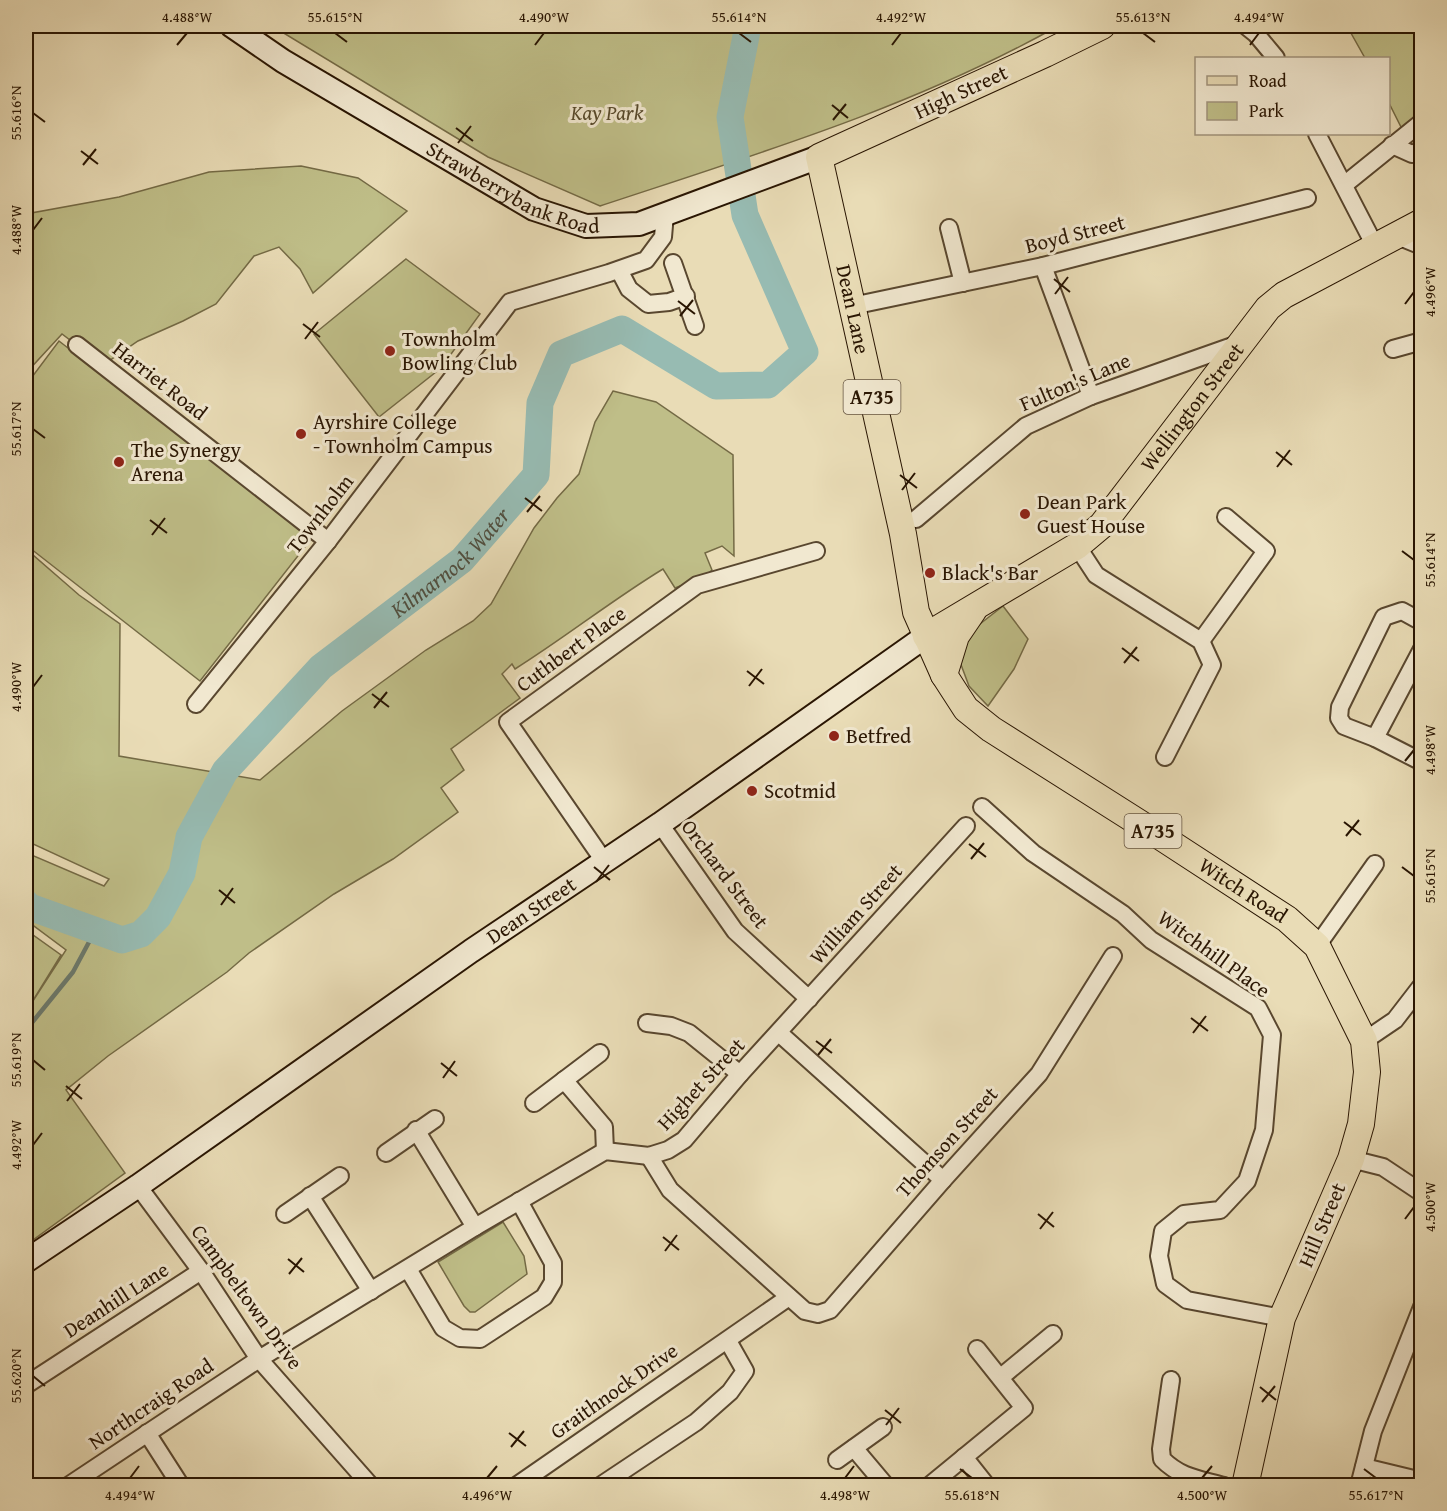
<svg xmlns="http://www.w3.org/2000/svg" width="1447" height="1511" font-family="'Gentium Book Plus',serif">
  <rect width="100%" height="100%" fill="#e9dcb6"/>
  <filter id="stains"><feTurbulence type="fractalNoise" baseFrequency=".00333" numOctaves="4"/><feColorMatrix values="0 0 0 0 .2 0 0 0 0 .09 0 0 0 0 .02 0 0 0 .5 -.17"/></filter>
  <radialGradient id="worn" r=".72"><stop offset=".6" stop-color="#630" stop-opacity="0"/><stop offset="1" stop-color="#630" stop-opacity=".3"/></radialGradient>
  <g fill="#bfbe88" stroke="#746a45" stroke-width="1.5">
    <path d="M272,26H1058C914,107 757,154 600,206L488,157Z"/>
    <polygon points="1347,26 1421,26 1421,119 1402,129 1389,103 1388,58 1365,58"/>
    <polygon points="301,166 358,178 407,211 313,293 300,269 279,247 254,256 216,304 183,321 138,341 103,365 62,334 26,373 26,214 119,197 209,172"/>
    <polygon points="406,259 480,314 441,368 379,417 314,334"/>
    <polygon points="59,341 312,538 200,681 26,545 26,385"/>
    <path d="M613,391L656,402L733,455L734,556L722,546L705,553L712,570L706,576L675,588L663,569C612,600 566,637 515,669L512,664L502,674L520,698L451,749L464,770L441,788L458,812L393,859L334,894L249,953L227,972L108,1056L66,1090L125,1173L26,1245V930L61,955L29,1007L66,950L26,920V850L29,854L104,886L109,879L33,844L26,835V549L79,595L120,624L119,756L260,780L342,711L426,650L473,621L491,604L534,528L557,498L579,474L595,422Z"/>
    <polygon points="1003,606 1028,639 1014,669 988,706 969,686 960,662 971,631"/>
    <polygon points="503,1222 524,1256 527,1274 475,1312 470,1312 464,1306 438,1262"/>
  </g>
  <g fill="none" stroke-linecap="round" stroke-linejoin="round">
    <polyline stroke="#6b796c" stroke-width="4.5" points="26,1030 73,972 96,929"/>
    <path stroke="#97bbb2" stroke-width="27" id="s1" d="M26,903L27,906L122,940L141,934L158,917L182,873L189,837L225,771L321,667L462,560L536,475L540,403L561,354L622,329L716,386L768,385L805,352L745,215L730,117L748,26"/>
    <g stroke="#59472f" stroke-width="20">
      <g id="street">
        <polyline points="1246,26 1256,34 1276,58"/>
        <polyline points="1317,134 1375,246"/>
        <polyline points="1392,145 1412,154 1422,150"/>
        <polyline points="1344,185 1422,122"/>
        <polyline points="949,228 963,283"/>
        <polyline points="1395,235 1422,246"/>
        <polyline points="673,263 695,326"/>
        <polyline points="1043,266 1091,396"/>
        <polyline points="619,270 629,289 648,304 669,302 686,296"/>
        <polyline points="852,306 1043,266 1307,198"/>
        <polyline points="77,345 328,541"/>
        <polyline points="1393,349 1422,341"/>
        <polyline points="916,519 1026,426 1091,396 1241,343"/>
        <polyline points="1077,546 1096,575 1201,641 1212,665 1165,757"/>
        <polyline points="1422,622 1402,611 1384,617 1340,707 1339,718 1344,726 1375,738 1422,762"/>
        <polyline points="1201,641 1266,551 1226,517"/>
        <polyline points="196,704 328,541 510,302 609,273 646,260 663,237 665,214"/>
        <polyline points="1375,738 1422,649"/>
        <polyline points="982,807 1033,853 1123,914 1151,940 1258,1008 1272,1035 1264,1130 1247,1181 1220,1210 1184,1214 1163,1231 1159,1256 1165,1284 1187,1300 1282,1318"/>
        <polyline points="660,824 735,931 809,999"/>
        <polyline points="604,861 508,722 697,585 816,551"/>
        <polyline points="1317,946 1375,864"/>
        <polyline points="647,1023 671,1026 689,1033 740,1074"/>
        <polyline points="779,1033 943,1180"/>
        <polyline points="1364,1041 1395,1020 1422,985"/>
        <polyline points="564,1080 604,1127 605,1151"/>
        <polyline points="534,1103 600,1053"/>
        <polyline points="416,1130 475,1227"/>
        <polyline points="386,1153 435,1119"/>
        <polyline points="649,1156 670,1190 805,1311 818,1314 830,1310 943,1180 1039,1074 1113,956"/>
        <polyline points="1351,1159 1383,1167 1422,1193"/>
        <polyline points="138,1186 201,1271 259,1359 371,1486"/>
        <polyline points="310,1196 371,1291"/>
        <polyline points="285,1214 340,1176"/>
        <polyline points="408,1269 443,1328 460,1338 480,1339 544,1297 553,1282 553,1263 519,1201"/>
        <polyline points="1001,1377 1053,1334"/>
        <path d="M1171,1380L1161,1449L1162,1459C1181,1478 1199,1479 1224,1486"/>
        <polyline points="26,1385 201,1271"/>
        <polyline points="147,1433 181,1486"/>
        <polyline points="854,1448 886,1486"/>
        <polyline points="964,1457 987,1486"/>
        <polyline points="837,1460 883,1427"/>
        <polyline points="1364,1467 1422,1481"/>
        <polyline points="68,1486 259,1359 475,1227 605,1151 649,1156 668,1150 684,1140 740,1074 966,826"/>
        <polyline points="516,1486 789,1297"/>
        <polyline points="600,1486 696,1422 730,1392 745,1371 728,1341"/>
        <polyline points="929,1486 1024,1408 977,1349"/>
        <polyline points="1359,1486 1373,1431 1422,1307"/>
      </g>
    </g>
    <g stroke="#291502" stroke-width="26">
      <g id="secondary">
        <path id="s2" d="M232,26L283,61L534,209L586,226L639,224L819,157"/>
        <path id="s3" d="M26,1261L138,1186L471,951L660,824L926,636"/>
      </g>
    </g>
    <g stroke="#291502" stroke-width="28">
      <g id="primary">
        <path id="s4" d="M1102,26L1045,54L819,157L903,534L916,612L944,675L966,709L991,729L1155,833L1287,919L1317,946L1364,1041L1367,1072L1361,1124L1351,1159L1282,1318L1245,1486"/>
        <path id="s5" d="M926,636L1077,546L1102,525L1268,308L1284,295L1422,222"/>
        <polyline points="944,675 956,636 973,611"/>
      </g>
    </g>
    <use href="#street" stroke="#f1e8d0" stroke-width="16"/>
    <use href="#secondary" stroke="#f1e8d0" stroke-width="22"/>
    <use href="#primary" stroke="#e9dcb6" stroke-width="26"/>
  </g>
  <path fill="none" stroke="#291502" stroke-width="2" d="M335,33L347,42M739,33L751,42M1143,33L1155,42M177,45L187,33M535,45L544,33M892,45L901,33M1250,45L1259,33M832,105L848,118M33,113L45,122M833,120L846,104M456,128L473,141M458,143L471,126M81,151L98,164M83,165L96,149M33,230L42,218M1054,279L1070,292M1055,294L1068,277M678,301L695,314M1405,304L1414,292M680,316L693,300M303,324L320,337M305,339L318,322M33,429L45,438M1276,452L1292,465M1277,467L1290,450M900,475L917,488M902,490L915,473M525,498L542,511M527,512L540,496M150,520L167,533M152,535L165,518M1402,551L1414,560M1122,648L1139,661M1124,663L1137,647M747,671L764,684M749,686L762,669M33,687L42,675M372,694L389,707M374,708L387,692M1405,761L1414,750M1344,822L1361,835M1346,836L1359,820M969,844L986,857M971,859L984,843M594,867L610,880M1402,867L1414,876M596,882L609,865M219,890L235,903M221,905L233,888M1191,1018L1208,1031M1193,1033L1206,1016M816,1041L832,1053M818,1055L831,1039M33,1060L45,1070M441,1063L457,1076M443,1078L455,1061M66,1086L82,1099M67,1101L80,1084M33,1145L42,1133M1038,1214L1054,1227M1405,1219L1414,1207M1040,1229L1053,1212M663,1237L679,1250M665,1251L677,1235M288,1259L304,1272M289,1274L302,1258M33,1376L45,1386M1260,1387L1276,1400M1262,1402L1275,1386M885,1410L901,1423M886,1425L899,1408M509,1433L526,1446M511,1447L524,1431M960,1469L972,1478M1364,1469L1376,1478M130,1478L139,1466M487,1478L497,1466M845,1478L854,1466M1202,1478L1212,1466"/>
  <g fill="#8f2418" stroke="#f1e8d0" stroke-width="2">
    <circle cx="390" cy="351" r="6"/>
    <circle cx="301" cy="434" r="6"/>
    <circle cx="119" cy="462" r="6"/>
    <circle cx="1025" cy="514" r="6"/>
    <circle cx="930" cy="573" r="6"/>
    <circle cx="834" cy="736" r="6"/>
    <circle cx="752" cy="791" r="6"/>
  </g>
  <g text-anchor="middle" stroke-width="6" stroke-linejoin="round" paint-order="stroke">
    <g fill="#f1e8d0" stroke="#655440" stroke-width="1.5">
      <rect x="843.5" y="380" width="57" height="34" rx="4.5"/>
      <rect x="1124.5" y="814" width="57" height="34" rx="4.5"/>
    </g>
    <g font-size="20" font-weight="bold" fill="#291502">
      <text x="872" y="404">A735</text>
      <text x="1153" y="838">A735</text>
    </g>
    <g font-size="21" fill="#291502" stroke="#f1e8d0">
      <text transform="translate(961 92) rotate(-25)" y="7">High Street</text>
      <text dy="7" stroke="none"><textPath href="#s2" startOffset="326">Strawberrybank Road</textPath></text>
      <text transform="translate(1075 234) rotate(-14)" y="7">Boyd Street</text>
      <text dy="7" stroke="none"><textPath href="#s4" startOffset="468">Dean Lane</textPath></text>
      <text transform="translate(160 381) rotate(38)" y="7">Harriet Road</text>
      <text transform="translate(1075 382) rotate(-23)" y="7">Fulton's Lane</text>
      <text dy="7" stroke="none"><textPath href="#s5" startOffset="357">Wellington Street</textPath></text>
      <text transform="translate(320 514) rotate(-52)" y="7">Townholm</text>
      <text transform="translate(571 649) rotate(-36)" y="7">Cuthbert Place</text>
      <text transform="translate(725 874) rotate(53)" y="7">Orchard Street</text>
      <text dy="7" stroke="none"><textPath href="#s4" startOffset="1218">Witch Road</textPath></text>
      <text dy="7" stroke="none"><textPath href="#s3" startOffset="615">Dean Street</textPath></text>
      <text transform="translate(856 914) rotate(-48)" y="7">William Street</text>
      <text transform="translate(1214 954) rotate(36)" y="7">Witchhill Place</text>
      <text transform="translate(701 1084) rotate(-47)" y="7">Highet Street</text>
      <text transform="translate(947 1142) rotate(-48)" y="7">Thomson Street</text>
      <text transform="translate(1322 1225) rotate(-67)" y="7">Hill Street</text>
      <text transform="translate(247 1297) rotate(54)" y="7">Campbeltown Drive</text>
      <text transform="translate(116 1300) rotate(-33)" y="7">Deanhill Lane</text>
      <text transform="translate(614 1391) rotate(-35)" y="7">Graithnock Drive</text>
      <text transform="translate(151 1404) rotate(-34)" y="7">Northcraig Road</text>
    </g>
    <g font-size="21" font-style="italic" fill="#56482a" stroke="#f1e8d0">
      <text x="607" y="120">Kay Park</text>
    </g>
    <g font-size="21" fill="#291502" stroke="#f1e8d0" text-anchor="start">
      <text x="402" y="346">Townholm<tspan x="402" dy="24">Bowling Club</tspan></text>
      <text x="313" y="429">Ayrshire College<tspan x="313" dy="24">- Townholm Campus</tspan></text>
      <text x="131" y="457">The Synergy<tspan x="131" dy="24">Arena</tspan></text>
      <text x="1037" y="509">Dean Park<tspan x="1037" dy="24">Guest House</tspan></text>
      <text x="942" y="580">Black's Bar</text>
      <text x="846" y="743">Betfred</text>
      <text x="764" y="798">Scotmid</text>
    </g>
    <g font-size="22" font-style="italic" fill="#504f40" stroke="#f1e8d0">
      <text dy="8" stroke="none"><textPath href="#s1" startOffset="618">Kilmarnock Water</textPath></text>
    </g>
  </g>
  <rect width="1447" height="1511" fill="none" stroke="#e9dcb6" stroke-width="66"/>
  <rect x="1195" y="57" width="195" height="78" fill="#f1e8d0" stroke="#a1947e" stroke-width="1.5"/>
  <rect x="1207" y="76" width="30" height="9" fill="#e9dcb6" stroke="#a1947e" stroke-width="1.5"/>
  <text x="1249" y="87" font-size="18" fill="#291502">Road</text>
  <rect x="1207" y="102" width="30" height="18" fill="#bfbe88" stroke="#a1947e" stroke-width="1.5"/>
  <text x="1249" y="117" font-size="18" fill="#291502">Park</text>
  <rect x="33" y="33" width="1381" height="1445" fill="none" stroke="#291502" stroke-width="2"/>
  <g font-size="15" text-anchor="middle" fill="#291502">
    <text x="187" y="22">4.488°W</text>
    <text x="335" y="22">55.615°N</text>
    <text x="544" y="22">4.490°W</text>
    <text x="739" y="22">55.614°N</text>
    <text x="901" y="22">4.492°W</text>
    <text x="1143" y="22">55.613°N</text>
    <text x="1259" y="22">4.494°W</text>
    <text transform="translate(16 113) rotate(-90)" y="5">55.616°N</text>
    <text transform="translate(16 230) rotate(-90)" y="5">4.488°W</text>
    <text transform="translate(1430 292) rotate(-90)" y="5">4.496°W</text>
    <text transform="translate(16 429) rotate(-90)" y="5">55.617°N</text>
    <text transform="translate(1430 560) rotate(-90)" y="5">55.614°N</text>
    <text transform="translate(16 687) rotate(-90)" y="5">4.490°W</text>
    <text transform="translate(1430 750) rotate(-90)" y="5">4.498°W</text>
    <text transform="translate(1430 876) rotate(-90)" y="5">55.615°N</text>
    <text transform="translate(16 1060) rotate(-90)" y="5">55.619°N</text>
    <text transform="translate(16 1145) rotate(-90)" y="5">4.492°W</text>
    <text transform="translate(1430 1207) rotate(-90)" y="5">4.500°W</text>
    <text transform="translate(16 1376) rotate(-90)" y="5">55.620°N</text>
    <text x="130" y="1500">4.494°W</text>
    <text x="487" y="1500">4.496°W</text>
    <text x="845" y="1500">4.498°W</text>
    <text x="972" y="1500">55.618°N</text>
    <text x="1202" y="1500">4.500°W</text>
    <text x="1376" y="1500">55.617°N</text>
  </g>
  <rect width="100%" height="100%" filter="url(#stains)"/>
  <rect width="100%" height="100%" fill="url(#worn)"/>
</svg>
